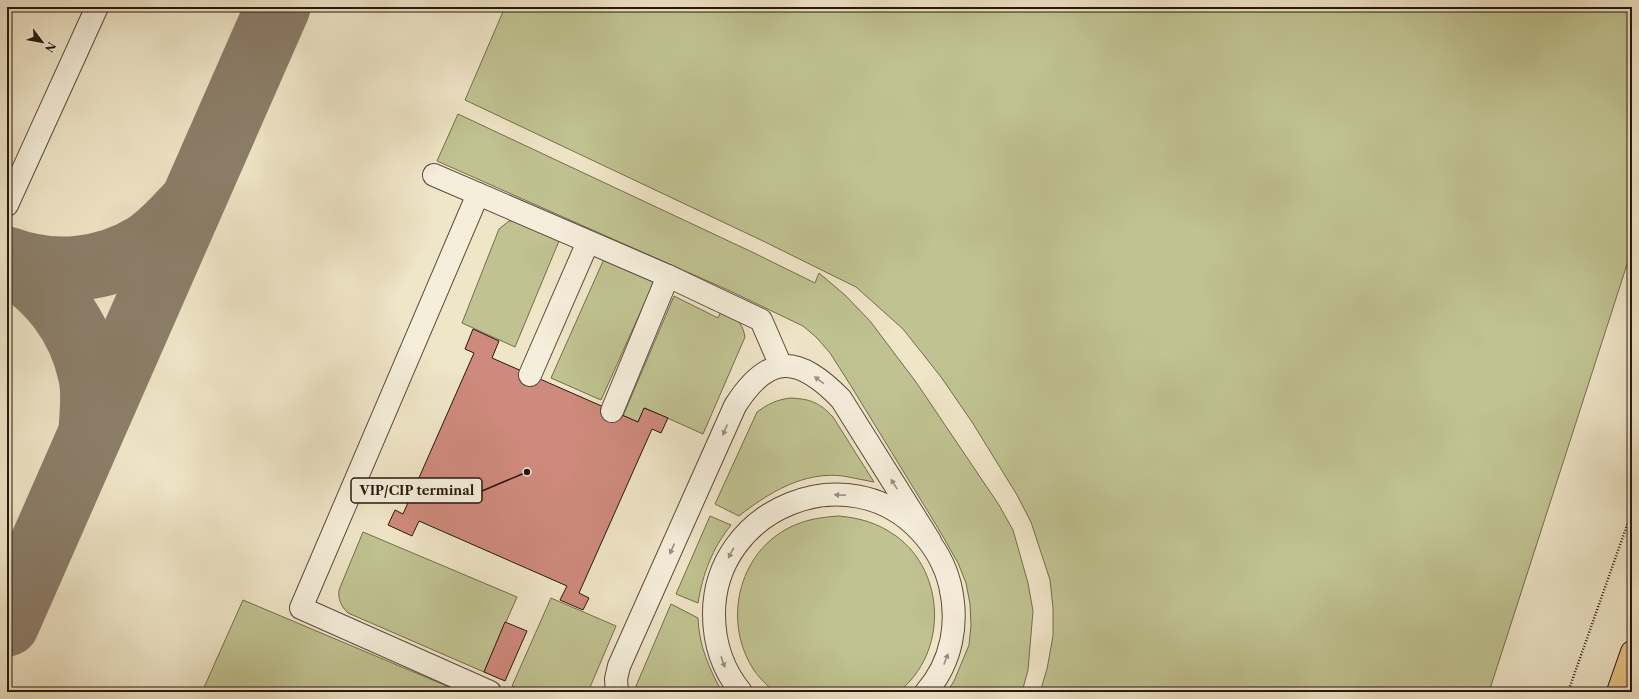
<svg xmlns="http://www.w3.org/2000/svg" width="1639" height="699" font-family="'Libre Caslon Text',serif">
  <rect width="100%" height="100%" fill="#efe5c7"/>
  <filter id="stains"><feTurbulence type="fractalNoise" baseFrequency=".005" numOctaves="4"/><feColorMatrix values="0 0 0 0 .2 0 0 0 0 .09 0 0 0 0 .02 0 0 0 .5 -.17"/></filter>
  <radialGradient id="worn" r=".72"><stop offset=".6" stop-color="#630" stop-opacity="0"/><stop offset="1" stop-color="#630" stop-opacity=".3"/></radialGradient>
  <g fill="#c0c291" stroke="#746c4e">
    <polygon points="505,7 1632,7 1632,249 1489,692 1040,692 1047,669 1053,636 1053,608 1050,580 1031,522 1017,495 972,422 941,377 903,329 856,287 763,241 465,100"/>
    <polygon points="458,114 752,252 815,283 819,273 845,295 870,321 916,382 999,505 1013,530 1028,583 1033,611 1028,670 1022,692 947,692 954,681 969,645 971,625 970,604 966,583 958,563 938,528 851,386 830,353 817,338 803,326 730,291 437,161"/>
    <polygon points="509,221 513,221 559,241 515,347 462,323 499,229"/>
    <polygon points="604,259 654,282 601,400 551,378"/>
    <path d="M674,296L718,318L722,309C735,318 742,320 745,337L703,434L645,408L638,422L623,416Z"/>
    <path d="M790,398C810,399 819,402 833,417L874,482C864,480 853,478 843,476C804,471 768,493 739,516L715,504L757,412C768,404 776,400 790,398Z"/>
    <path d="M710,516L731,525C712,549 703,573 698,603L676,594Z"/>
    <path d="M839,516C860,518 878,523 896,536C946,572 948,654 898,692H774C766,684 757,676 752,667C722,618 740,548 795,525C809,519 823,517 839,516Z"/>
    <path d="M363,532L517,597L484,672L348,613C341,606 338,600 339,590Z"/>
    <polygon points="551,598 616,626 588,692 527,692 512,686"/>
    <polygon points="243,600 461,692 202,692"/>
    <path d="M671,604L698,618C699,646 709,668 722,692H636V686Z"/>
  </g>
  <g fill="none" stroke-linecap="round" stroke-linejoin="round">
    <g stroke="#8c7e6a" stroke-width="65">
      <path d="M7,259C53,276 104,271 145,246C162,235 175,220 188,206"/>
      <path d="M7,262C49,285 80,326 90,373C95,391 92,412 91,431"/>
      <polyline points="7,624 278,7"/>
    </g>
  </g>
  <g fill="#ce8a7c" stroke="#28170c">
    <polygon points="473,329 499,341 492,358 638,422 644,408 668,418 661,433 652,429 579,593 589,598 583,610 560,600 567,586 419,521 412,536 388,525 395,510 403,514 474,353 465,349"/>
    <polygon points="505,622 527,631 505,681 484,672"/>
  </g>
  <g fill="none" stroke-linecap="round" stroke-linejoin="round">
    <g stroke="#5a4a3b" stroke-width="24">
      <g id="minor">
        <polyline points="434,175 668,276 761,320 781,366"/>
        <polyline points="478,194 301,608 490,692"/>
        <polyline points="7,205 97,7"/>
        <polyline points="530,375 588,242"/>
        <polyline points="612,411 668,276"/>
        <path d="M617,692L616,679L619,666L735,406C769,352 799,356 841,399L930,541"/>
        <path d="M741,692C723,670 714,643 714,614C714,508 849,453 921,532C935,547 945,565 950,585C959,623 952,662 926,692"/>
      </g>
    </g>
    <g stroke="#28170c" stroke-width="24">
      <polyline id="highway" points="1618,692 1632,652"/>
    </g>
    <polyline stroke="#28170c" stroke-width="2.5" stroke-dasharray="1 2" stroke-linecap="butt" points="1568,692 1632,511"/>
    <use href="#minor" stroke="#f5eedb" stroke-width="22"/>
    <use href="#highway" stroke="#e8c284" stroke-width="22"/>
  </g>
  <defs><path id="oneway-solid" d="M-6-.8H1V-3.2L6.5 0L1 3.2V.8H-6Z"/></defs>
  <g fill="#998d7e">
    <use href="#oneway-solid" transform="translate(819 380) rotate(-144)"/>
    <use href="#oneway-solid" transform="translate(725 430) rotate(114)"/>
    <use href="#oneway-solid" transform="translate(894 484) rotate(-122)"/>
    <use href="#oneway-solid" transform="translate(840 495) rotate(-178)"/>
    <use href="#oneway-solid" transform="translate(672 549) rotate(114)"/>
    <use href="#oneway-solid" transform="translate(731 553) rotate(118)"/>
    <use href="#oneway-solid" transform="translate(946 659) rotate(-69)"/>
    <use href="#oneway-solid" transform="translate(723 662) rotate(70)"/>
  </g>
  <path fill="none" stroke="#28170c" stroke-width="1.5" d="M527 472L482 491"/>
  <circle fill="#28170c" stroke="#f5eedb" stroke-width="1.5" cx="527" cy="472" r="4"/>
  <rect fill="#f5eedb" stroke="#28170c" stroke-width="1.5" x="351" y="478" width="131" height="25" rx="4"/>
  <g font-size="13" text-anchor="middle" font-weight="bold" fill="#28170c">
    <text x="417" y="495">VIP/CIP terminal</text>
  </g>
  <rect width="1639" height="699" fill="none" stroke="#efe5c7" stroke-width="24"/>
  <rect x="8" y="8" width="1623" height="683" fill="none" stroke="#28170c" stroke-width="2"/>
  <rect x="12" y="12" width="1615" height="675" fill="none" stroke="#28170c"/>
  <g transform="translate(42 42) rotate(122)" stroke="#f5eedb" stroke-width="3" paint-order="stroke">
  <path d="M0-3L7 15L0 10L-7 15Z" fill="#28170c"/>
  <text y="-6" font-size="11" font-weight="bold" text-anchor="middle" fill="#28170c">N</text>
  </g>
  <rect width="100%" height="100%" filter="url(#stains)"/>
  <rect width="100%" height="100%" fill="url(#worn)"/>
</svg>
